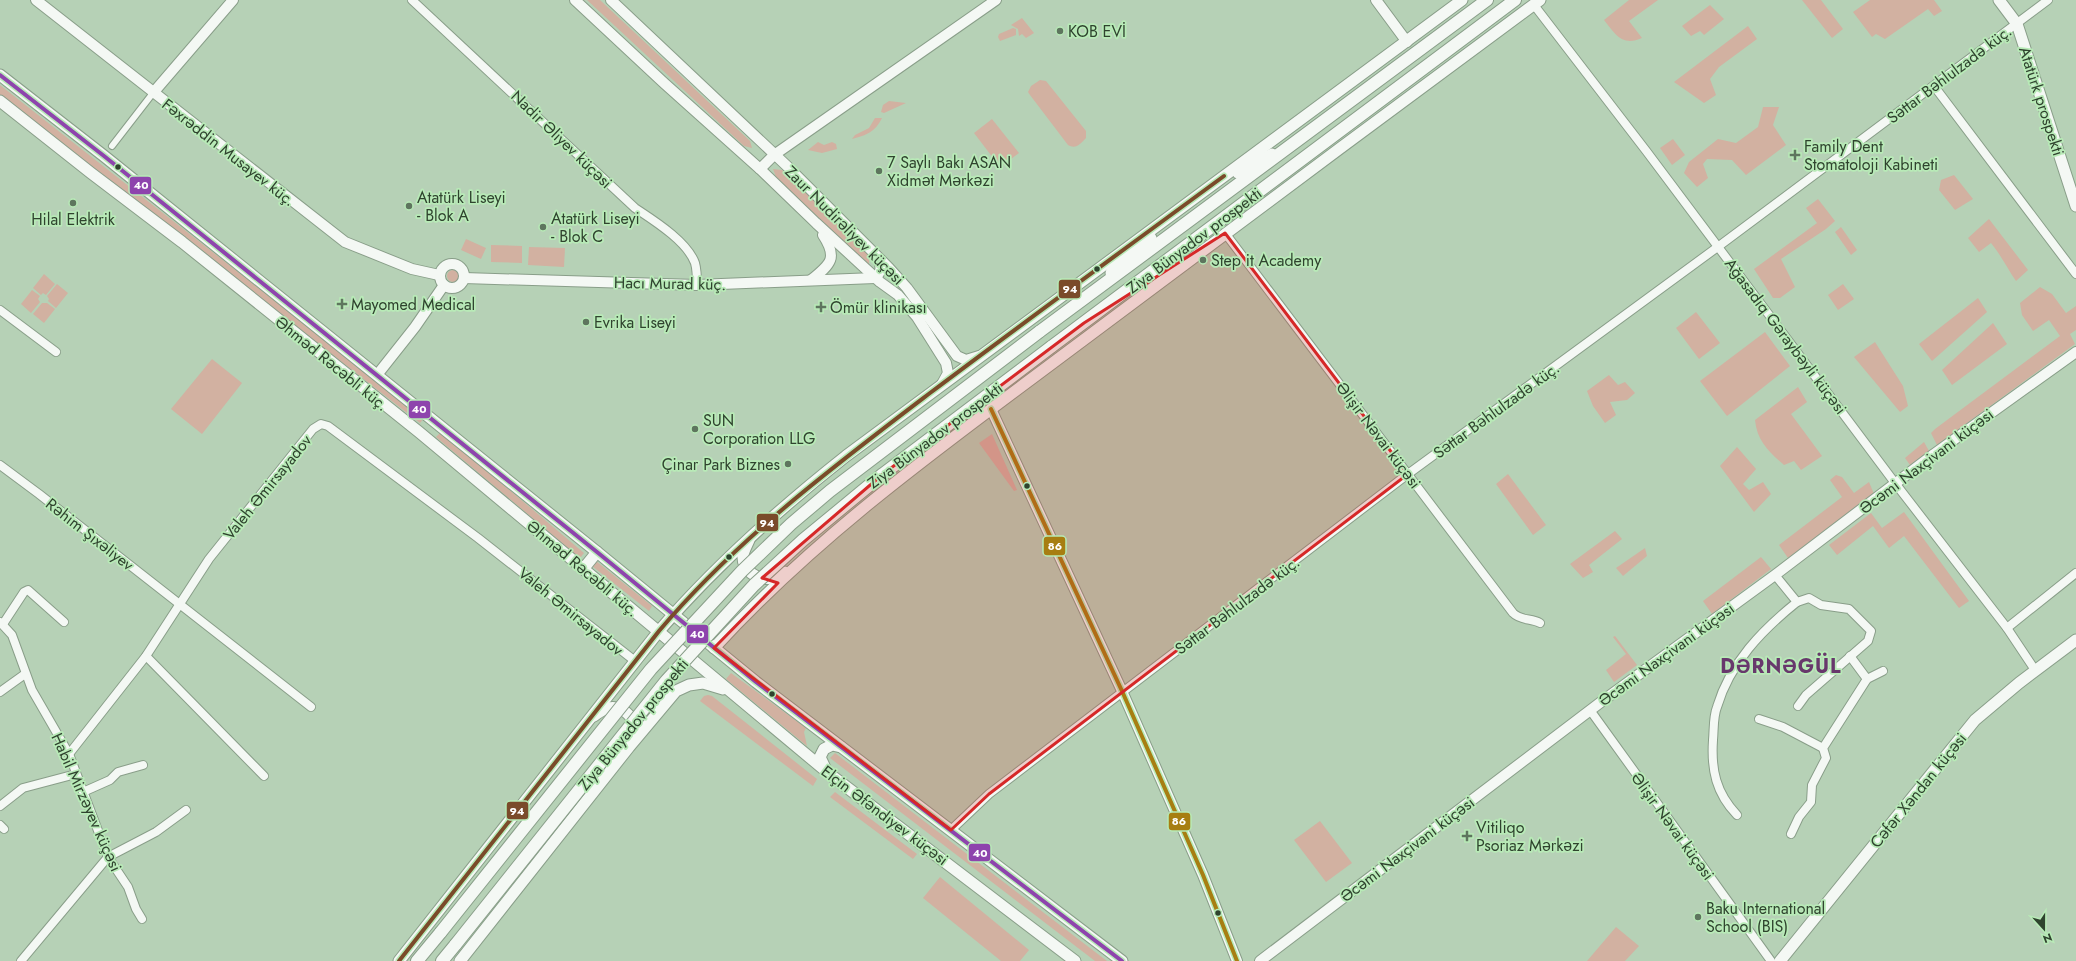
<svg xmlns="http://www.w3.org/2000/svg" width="2076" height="961" font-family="Jost,sans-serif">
  <rect width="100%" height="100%" fill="#b6d1b6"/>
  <g fill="#d2b1a1">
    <polygon points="587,0 600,0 750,141 752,148 744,146"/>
    <path d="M1629,0H1658L1629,21L1642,38C1622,47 1615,34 1604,20Z"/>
    <polygon points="1802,0 1821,0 1843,29 1832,38"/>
    <polygon points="1870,0 1934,0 1942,11 1934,16 1928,9 1885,39 1876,34 1872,37 1853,12"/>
    <polygon points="1710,5 1724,19 1704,35 1700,31 1691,36 1682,26"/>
    <polygon points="1022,18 1034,33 1026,38 1022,34 1019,36 1018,29 1011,25"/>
    <polygon points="1748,26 1757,39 1719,67 1710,79 1716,95 1704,103 1674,82"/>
    <polygon points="1013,28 1016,29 1016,35 1000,41 998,37 999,34"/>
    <path d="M1040,80L1046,81L1086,131V138C1081,143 1076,150 1068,145L1030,95L1028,92L1031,86Z"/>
    <polygon points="0,85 424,418 420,423 0,96"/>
    <polygon points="889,101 906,103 884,113 881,112 883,105"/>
    <polygon points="1763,107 1779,107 1773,125 1786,145 1746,175 1732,160 1707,159 1703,164 1708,178 1697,187 1684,173 1689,162 1718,139 1736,143 1758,127"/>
    <path d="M875,118H882C875,132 867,135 852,139L855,135L869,128Z"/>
    <polygon points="992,119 1019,153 1000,167 974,133"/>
    <polygon points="1673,139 1685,155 1672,165 1660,148"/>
    <polygon points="818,142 824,145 832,142 836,144 837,149 822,153 808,150"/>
    <polygon points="773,169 782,170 869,254 869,268 776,177"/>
    <polygon points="1954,175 1973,199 1955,210 1939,190 1941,180"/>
    <polygon points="1818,199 1835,221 1826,229 1781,259 1795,287 1780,298 1773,298 1754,269 1817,223 1806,208"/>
    <path d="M1989,219L2028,270L2016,281C2007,268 2001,255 1991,243L1979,252L1968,238Z"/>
    <polygon points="1841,227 1857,250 1851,255 1835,232"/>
    <polygon points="466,239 486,248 481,259 461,250"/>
    <polygon points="491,245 522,246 522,263 491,262"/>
    <polygon points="529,247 565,248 564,267 528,265"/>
    <circle cx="453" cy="276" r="6"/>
    <polygon points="44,274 55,284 46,295 43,293 41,295 33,288"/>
    <polygon points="57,284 68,293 56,308 48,301 49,299 47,296"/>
    <polygon points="1843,284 1854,299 1838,310 1828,295"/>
    <polygon points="2040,287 2052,294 2066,313 2076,306 2076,330 2070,334 2075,344 1937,445 1931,433 1935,429 2060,336 2049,320 2033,331 2022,315 2020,303"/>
    <polygon points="32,290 40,296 38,299 40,302 31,313 21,304"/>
    <polygon points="1978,298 1987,312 1932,361 1919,344"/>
    <polygon points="42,303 47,303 55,309 44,323 33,314"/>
    <polygon points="1696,312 1720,343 1699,359 1676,328"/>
    <polygon points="1993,323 2007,344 1952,385 1942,370"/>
    <polygon points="1765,332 1790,366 1727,416 1700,381"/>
    <polygon points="1875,342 1903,386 1908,406 1900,412 1854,357"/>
    <polygon points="212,359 242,383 202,434 171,409"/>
    <polygon points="1609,375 1618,385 1625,382 1635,393 1627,400 1610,402 1616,415 1605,423 1593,406 1587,391"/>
    <path d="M1798,387L1807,402L1791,414L1822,456L1801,470L1794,461L1784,465C1769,452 1757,441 1755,420Z"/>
    <polygon points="441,432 584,553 580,558 436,437"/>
    <polygon points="992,434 1017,490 1014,491 979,443"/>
    <polygon points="1924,442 1929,451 1910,465 1905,458"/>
    <polygon points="1737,447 1756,469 1743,484 1749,490 1763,482 1771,494 1754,512 1720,466"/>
    <polygon points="1508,474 1546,525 1533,535 1496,484"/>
    <polygon points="1836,475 1842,477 1854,493 1869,482 1874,494 1788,558 1779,545 1842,497 1830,480"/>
    <polygon points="1904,512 1969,601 1959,608 1904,536 1889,548 1873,526 1837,555 1829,545 1871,513 1882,528"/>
    <polygon points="1615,531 1622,539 1589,565 1593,572 1583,578 1570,564"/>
    <polygon points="1645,548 1647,556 1623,576 1616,568"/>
    <polygon points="1761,557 1771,569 1712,614 1703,601"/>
    <polygon points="596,561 652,606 649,611 592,566"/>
    <polygon points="1615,636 1637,665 1614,682 1606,670 1626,654 1613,637"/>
    <polygon points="731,673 806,728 804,732 807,746 726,679"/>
    <polygon points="708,695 712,696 817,779 813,786 700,701 704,696"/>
    <polygon points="835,753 1107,961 1095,961 830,758"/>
    <polygon points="835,792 917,854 913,859 830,797"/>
    <polygon points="1320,821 1352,863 1326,882 1294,840"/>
    <polygon points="940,877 1029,950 1020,961 1001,961 923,898"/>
    <polygon points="1616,927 1639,946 1625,961 1587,961"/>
  </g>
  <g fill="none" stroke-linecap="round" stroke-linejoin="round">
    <g stroke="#899e89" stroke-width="8">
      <polyline id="pedestrian" points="112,146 153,93"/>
    </g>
    <g stroke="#899e89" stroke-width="10">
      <g id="minor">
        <path d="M412,0L635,208C653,220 687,241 695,263C697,270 697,277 697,285"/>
        <polyline points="1534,5 1647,152 1895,483 2007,628 2035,670"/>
        <polyline points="1934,86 2076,274"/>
        <path d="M1225,233L1513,613C1521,621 1531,618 1540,623"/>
        <polyline points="0,310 56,352"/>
        <polyline points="0,465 39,494 311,707"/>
        <polyline points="1775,575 1797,602 1809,598 1821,605 1849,609 1871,631 1868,641 1806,695 1798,706"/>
        <polyline points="0,622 12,635 32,690 69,754 108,857 128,887 136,909 142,919"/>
        <polyline points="3,624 24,592 28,590 64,622"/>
        <polyline points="2007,628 2076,573"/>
        <polyline points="146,656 264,776"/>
        <polyline points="1850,656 1867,679"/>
        <polyline points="0,692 25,674"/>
        <polyline points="1590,710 1771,961"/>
        <polyline points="1759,719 1783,727 1823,748"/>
        <polyline points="69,754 146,656 209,559 313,429 321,424 328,426 478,538 635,661"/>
        <polyline points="83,792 110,780 118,772 143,765"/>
        <polyline points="0,806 23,788 76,774"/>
        <path d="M1737,815C1716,793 1711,770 1713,740C1714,730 1713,717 1717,707C1730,663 1762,630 1797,602"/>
        <polyline points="0,825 4,829"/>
        <polyline points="951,830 989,794 1408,474 1719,246 2048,0"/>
        <polyline points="1791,834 1799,817 1811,802 1812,785 1826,758 1823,748 1867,679 1883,671"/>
        <polyline points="21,961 108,857 156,832 186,810"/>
      </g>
    </g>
    <g stroke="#899e89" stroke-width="12">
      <g id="tertiary">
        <polyline points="36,0 345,242 412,269 439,275"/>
        <polyline points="575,0 664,83 760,169 816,223 880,282 898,295 917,317 946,363 948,373 942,384"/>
        <polyline points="611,0 788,167 889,268 907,288 957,356 966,360 979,356"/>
        <polyline points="1376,0 1407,42"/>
        <polyline points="153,93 233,0"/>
        <polyline points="760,169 774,155 996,0"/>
        <circle cx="452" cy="276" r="12"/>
        <path d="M464,278L697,285L875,278C883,271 881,265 877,257"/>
        <path d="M811,280C831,264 838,258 823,235"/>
        <polyline points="377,375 415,327 444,285"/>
        <polyline points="991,409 1122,691 1203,875 1237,961"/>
        <polyline points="1260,961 1601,702 1775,575 1934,454 2076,352"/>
      </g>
    </g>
    <g stroke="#899e89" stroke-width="13">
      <g id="secondary">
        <polyline points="1999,0 2017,24 2076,206"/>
        <polyline points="0,75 104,156 597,552 756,682 1122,961"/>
        <polyline points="0,101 91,173 182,242 419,432 832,776 1075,961"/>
        <polyline points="1238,173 1272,154"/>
        <polyline points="1111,273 1151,238"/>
        <path d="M749,540C747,545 744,550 743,555C742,570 757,581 771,578C775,577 780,574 785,572"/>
        <polyline points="584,568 597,552"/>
        <path d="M714,648C819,533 946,443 1070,350C1226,233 1383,116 1540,0"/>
        <path d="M594,716C599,712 603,709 608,708C621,705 635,716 634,729"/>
        <polyline points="826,770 820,757 824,749 832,745 841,747"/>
        <path d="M399,961L659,631C714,567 779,509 846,456L1462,0"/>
        <polyline points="460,961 629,747 676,691 689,685 703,683 723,689"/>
        <polyline points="1780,961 1975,720 2019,683 2076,640"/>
      </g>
    </g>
    <g stroke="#899e89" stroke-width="14">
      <g id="primary">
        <polyline points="1039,332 1487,0"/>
        <polyline points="1051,347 1515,0"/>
        <polyline points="417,961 441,932"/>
        <polyline points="442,961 456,944"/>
      </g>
    </g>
    <use href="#pedestrian" stroke="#f4f8f4" stroke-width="6"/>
    <use href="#minor" stroke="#f4f8f4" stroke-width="8"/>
    <use href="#tertiary" stroke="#f4f8f4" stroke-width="10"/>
    <use href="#secondary" stroke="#f4f8f4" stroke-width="11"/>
    <use href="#primary" stroke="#f4f8f4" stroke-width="12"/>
    <g stroke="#899e89" stroke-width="14" stroke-linecap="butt">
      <g id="primary-bridge">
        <polyline points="441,932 651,669 742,571 791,524 830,491 1039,332"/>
        <polyline points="456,944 666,681 754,585 803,540 883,474 1051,347"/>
      </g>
    </g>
    <use href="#primary-bridge" stroke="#f4f8f4" stroke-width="12"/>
    <g stroke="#b8eab7" stroke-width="7">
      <polyline id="bus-1" points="0,75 104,156 597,552 756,682 1122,961"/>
    </g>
    <g stroke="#b8eab7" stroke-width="7">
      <polyline id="bus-2" points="991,409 1122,691 1203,875 1237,961"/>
    </g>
    <g stroke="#b8eab7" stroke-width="7">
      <path id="bus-3" d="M399,961L659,631C737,539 834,466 930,393C1027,320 1126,248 1224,176"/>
    </g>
    <use href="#bus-1" stroke="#8e44ad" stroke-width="4"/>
    <use href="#bus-2" stroke="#a77e12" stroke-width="4"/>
    <use href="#bus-3" stroke="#7a4b2a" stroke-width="4"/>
  </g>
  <path fill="#d62828" fill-opacity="0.2" stroke="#d62828" stroke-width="3" stroke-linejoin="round" d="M1225,233L1408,474L989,794L951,830L714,648L778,583L762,578L883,474L1084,323Z"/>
  <g fill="#5e755e" stroke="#b8eab7" stroke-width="1.5">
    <circle cx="1060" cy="31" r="4"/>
    <path d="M1793 149h4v4h4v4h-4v4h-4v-4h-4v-4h4z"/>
    <circle cx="879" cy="171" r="4"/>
    <circle cx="73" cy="203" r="4"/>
    <circle cx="409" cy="206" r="4"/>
    <circle cx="543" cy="227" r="4"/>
    <circle cx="1203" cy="260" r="4"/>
    <path d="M340 298h4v4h4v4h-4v4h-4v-4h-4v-4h4z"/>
    <path d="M819 301h4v4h4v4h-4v4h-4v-4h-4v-4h4z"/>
    <circle cx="586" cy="322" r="4"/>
    <circle cx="695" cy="429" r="4"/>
    <circle cx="788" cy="464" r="4"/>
    <path d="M1465 830h4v4h4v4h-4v4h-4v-4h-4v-4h4z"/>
    <circle cx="1698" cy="917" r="4"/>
  </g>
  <g fill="#2f432e" stroke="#b8eab7" stroke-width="1.5">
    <circle cx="118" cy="167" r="3.5"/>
    <circle cx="1097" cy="269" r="3.5"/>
    <circle cx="1027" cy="486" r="3.5"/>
    <circle cx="729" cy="557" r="3.5"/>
    <circle cx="772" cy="694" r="3.5"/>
    <circle cx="1218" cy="913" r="3.5"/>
  </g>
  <g text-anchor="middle" stroke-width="3.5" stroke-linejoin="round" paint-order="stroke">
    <g font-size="16" fill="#2f432e" stroke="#b8eab7" text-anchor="start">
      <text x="1068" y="37">KOB EVİ</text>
      <text x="1804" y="152">Family Dent<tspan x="1804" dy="18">Stomatoloji Kabineti</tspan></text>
      <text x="887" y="168">7 Saylı Bakı ASAN<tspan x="887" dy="18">Xidmət Mərkəzi</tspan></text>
      <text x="417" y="203">Atatürk Liseyi<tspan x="417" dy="18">- Blok A</tspan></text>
      <text x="551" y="224">Atatürk Liseyi<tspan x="551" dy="18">- Blok C</tspan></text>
      <text x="73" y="225" text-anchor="middle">Hilal Elektrik</text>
      <text x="1211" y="266">Step it Academy</text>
      <text x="351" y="310">Mayomed Medical</text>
      <text x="830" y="313">Ömür klinikası</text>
      <text x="594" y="328">Evrika Liseyi</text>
      <text x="703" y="426">SUN<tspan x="703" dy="18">Corporation LLG</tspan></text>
      <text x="780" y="470" text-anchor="end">Çinar Park Biznes</text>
      <text x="1476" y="833">Vitiliqo<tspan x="1476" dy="18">Psoriaz Mərkəzi</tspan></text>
      <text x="1706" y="914">Baku International<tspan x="1706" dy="18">School (BIS)</tspan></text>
    </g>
    <g font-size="16" fill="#2f432e" stroke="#b8eab7">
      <text transform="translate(1949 74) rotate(-37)" y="6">Səttar Bəhlulzadə küç.</text>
      <text transform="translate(2042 101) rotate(72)" y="6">Atatürk prospekti</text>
      <text transform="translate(562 139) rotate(44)" y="6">Nadir Əliyev küçəsi</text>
      <text transform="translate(229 152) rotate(38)" y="6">Fəxrəddin Musayev küç.</text>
      <text transform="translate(845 225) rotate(45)" y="6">Zaur Nudirəliyev küçəsi</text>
      <text transform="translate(1194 240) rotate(-37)" y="6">Ziya Bünyadov prospekti</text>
      <text transform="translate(670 283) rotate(1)" y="6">Hacı Murad küç.</text>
      <text transform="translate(1786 336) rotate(53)" y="6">Ağasadıq Gəraybəyli küçəsi</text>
      <text transform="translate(332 363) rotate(39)" y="6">Əhməd Rəcəbli küç.</text>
      <text transform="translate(1496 410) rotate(-36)" y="6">Səttar Bəhlulzadə küç.</text>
      <text transform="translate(935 435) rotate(-37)" y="6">Ziya Bünyadov prospekti</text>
      <text transform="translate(1379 435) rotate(53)" y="6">Əlişir Nəvai küçəsi</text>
      <text transform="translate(1926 461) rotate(-37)" y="6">Əcəmi Naxçivani küçəsi</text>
      <text transform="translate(267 487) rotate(-51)" y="6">Valeh Əmirsayadov</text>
      <text transform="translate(90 534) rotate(38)" y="6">Rəhim Şıxəliyev</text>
      <text transform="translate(583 568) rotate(40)" y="6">Əhməd Rəcəbli küç.</text>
      <text transform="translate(1237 605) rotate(-37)" y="6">Səttar Bəhlulzadə küç.</text>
      <text transform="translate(571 611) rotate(39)" y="6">Valeh Əmirsayadov</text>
      <text transform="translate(1666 654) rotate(-36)" y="6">Əcəmi Naxçivani küçəsi</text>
      <text transform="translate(633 724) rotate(-51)" y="6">Ziya Bünyadov prospekti</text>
      <text transform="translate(1918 790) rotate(-51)" y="6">Cəfər Xəndan küçəsi</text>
      <text transform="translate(87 802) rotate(66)" y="6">Habil Mirzəyev küçəsi</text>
      <text transform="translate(885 815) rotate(37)" y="6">Elçin Əfəndiyev küçəsi</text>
      <text transform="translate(1673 826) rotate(54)" y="6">Əlişir Nəvai küçəsi</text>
      <text transform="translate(1407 849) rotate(-37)" y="6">Əcəmi Naxçivani küçəsi</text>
    </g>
    <g font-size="20" font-weight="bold" letter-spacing="1" fill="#68386c" stroke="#b8eab7">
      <text x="1781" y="673">DƏRNƏGÜL</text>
    </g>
  </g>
  <g stroke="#b8eab7" stroke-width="1.5">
    <rect x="129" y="176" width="23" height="19" rx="4" fill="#8e44ad"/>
    <rect x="1058" y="279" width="23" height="20" rx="4" fill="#7a4b2a"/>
    <rect x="408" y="400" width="23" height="19" rx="4" fill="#8e44ad"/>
    <rect x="756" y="513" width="23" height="19" rx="4" fill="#7a4b2a"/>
    <rect x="1043" y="536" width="23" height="20" rx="4" fill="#a77e12"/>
    <rect x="686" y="624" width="23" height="20" rx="4" fill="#8e44ad"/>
    <rect x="506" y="801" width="23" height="19" rx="4" fill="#7a4b2a"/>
    <rect x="1168" y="812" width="23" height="19" rx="4" fill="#a77e12"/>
    <rect x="968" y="843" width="23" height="19" rx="4" fill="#8e44ad"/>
  </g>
  <g font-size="11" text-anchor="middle" font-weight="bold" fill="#fff">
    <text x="141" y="189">40</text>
    <text x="1070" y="293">94</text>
    <text x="419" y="413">40</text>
    <text x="767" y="527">94</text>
    <text x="1055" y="550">86</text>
    <text x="697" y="638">40</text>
    <text x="517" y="815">94</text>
    <text x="1179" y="825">86</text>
    <text x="980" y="857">40</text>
  </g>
  <g transform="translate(2044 929) rotate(159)" stroke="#b8eab7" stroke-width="3" paint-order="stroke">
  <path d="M0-3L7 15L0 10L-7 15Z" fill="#2f432e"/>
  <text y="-6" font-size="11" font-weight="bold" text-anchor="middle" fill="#2f432e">N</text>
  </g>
</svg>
